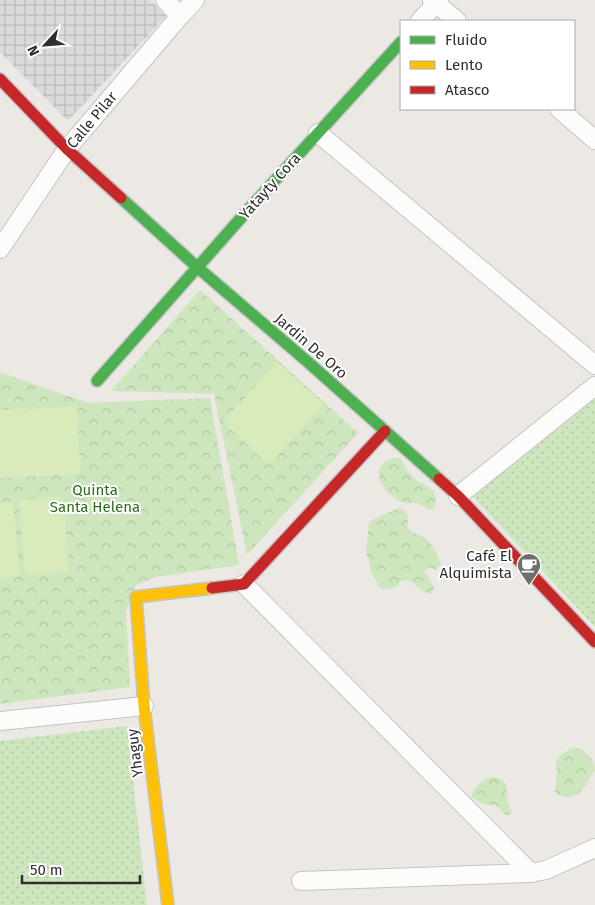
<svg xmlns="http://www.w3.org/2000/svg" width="595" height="905" font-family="'Fira Sans',sans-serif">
  <defs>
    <pattern id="industrial-grid" width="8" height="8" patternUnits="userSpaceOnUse" patternTransform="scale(1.25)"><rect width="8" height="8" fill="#dcd9db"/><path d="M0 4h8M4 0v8" fill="none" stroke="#bdbbbc"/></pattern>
    <pattern id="grass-dots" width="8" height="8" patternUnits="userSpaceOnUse" patternTransform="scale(1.25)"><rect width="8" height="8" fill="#cee6be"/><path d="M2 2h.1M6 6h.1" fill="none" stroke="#b1c6a4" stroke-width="1.8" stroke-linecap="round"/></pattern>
    <pattern id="forest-crowns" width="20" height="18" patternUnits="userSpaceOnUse" patternTransform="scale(1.25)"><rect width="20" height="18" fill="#cee6be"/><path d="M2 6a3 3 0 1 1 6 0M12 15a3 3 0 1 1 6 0" fill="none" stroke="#b1c6a4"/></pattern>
  </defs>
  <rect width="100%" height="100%" fill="#ece8e4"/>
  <polygon fill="url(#industrial-grid)" points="0,0 150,0 166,16 68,121 0,52"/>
  <g fill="url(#grass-dots)">
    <polygon points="595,394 595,627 472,496"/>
    <polygon points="127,726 147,905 0,905 0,741"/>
  </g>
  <g fill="url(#forest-crowns)">
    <polygon points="200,290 358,433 247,555 214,394 111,391"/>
    <polygon points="0,372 88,403 210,398 239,565 156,577 136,585 126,612 130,687 0,704"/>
    <path d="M393,458H400C405,464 407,473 414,478C425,488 441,488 434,508L429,510L418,503H404L398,500L387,492L379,480C380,477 379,475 379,472C379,464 387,461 393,458Z"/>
    <path d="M399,508C411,513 407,517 408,528L413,533C428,535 437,551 441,565L436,570L430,567L425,571C427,577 432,582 434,588L431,594L424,592L408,580L401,581C396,589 389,590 380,588L371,572L370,565L366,552L369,523L374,519Z"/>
    <path d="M572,748C575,748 578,748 580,749C587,751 595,762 595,770C594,773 590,776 589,780C581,794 570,804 555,792L557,773L556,760L561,755Z"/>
    <path d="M492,777L502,779L506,785L508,802L512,812L510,815C503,816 502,810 497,806L483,804L471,797C473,788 483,779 492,777Z"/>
  </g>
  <g fill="#d9eabb">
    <polygon points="277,362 324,405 269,465 223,422"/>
    <polygon points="77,406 80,474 0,478 0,410"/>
    <polygon points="63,497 69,572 25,575 19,500"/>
    <polygon points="13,502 20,576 0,578 0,503"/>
  </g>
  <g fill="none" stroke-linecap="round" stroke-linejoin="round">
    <g stroke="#c5c4c5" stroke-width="20">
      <g id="street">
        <polyline points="165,0 180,16"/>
        <polyline points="432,0 457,21"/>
        <polyline points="420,21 439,0"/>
        <polyline points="559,109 595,140"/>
        <polyline points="318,133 595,365"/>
        <polyline points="0,249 67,149 180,16 195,0"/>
        <polyline points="458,496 595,386"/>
        <polyline points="244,584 531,873"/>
        <polyline points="0,721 144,706"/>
        <polyline points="301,881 531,873 546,870 595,848"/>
      </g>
    </g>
    <g stroke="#c5c4c5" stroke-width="14">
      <g id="fast">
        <polyline points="121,198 197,267 309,363 439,479"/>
        <polyline points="97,381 248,210 401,42"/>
      </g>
    </g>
    <g stroke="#c5c4c5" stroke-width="14">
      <polyline id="slow" points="168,905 144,706 136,597 212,588"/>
    </g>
    <g stroke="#c5c4c5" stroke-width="14">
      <g id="jam">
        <polyline points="0,79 67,149 121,198"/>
        <polyline points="439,479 458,496 595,642"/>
        <polyline points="212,588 244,584 385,431"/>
      </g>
    </g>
    <use href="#street" stroke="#fcfcfb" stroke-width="18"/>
    <use href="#fast" stroke="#4caf50" stroke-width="11"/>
    <use href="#slow" stroke="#ffc107" stroke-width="11"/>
    <use href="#jam" stroke="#c62828" stroke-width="11"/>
  </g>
  <defs>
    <g id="cafe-pin" transform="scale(1.25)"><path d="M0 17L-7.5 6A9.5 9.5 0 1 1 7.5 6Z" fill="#706f6e" stroke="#fff"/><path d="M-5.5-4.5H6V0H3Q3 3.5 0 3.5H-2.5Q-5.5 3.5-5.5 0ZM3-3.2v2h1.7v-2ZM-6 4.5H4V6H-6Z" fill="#fff"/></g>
  </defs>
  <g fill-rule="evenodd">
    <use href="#cafe-pin" x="529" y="565"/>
  </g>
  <g text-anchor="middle" stroke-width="4" stroke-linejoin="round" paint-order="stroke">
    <g font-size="15" fill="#2e2e2e" stroke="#fff">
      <text transform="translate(92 120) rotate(-50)" y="5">Calle Pilar</text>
      <text transform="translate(270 186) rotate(-48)" y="5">Yatayty Cora</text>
      <text transform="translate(311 346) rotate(41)" y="5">Jardin De Oro</text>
      <text transform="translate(135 753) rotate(-97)" y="5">Yhaguy</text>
    </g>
    <g font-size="15" fill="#2c6e1b" stroke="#fff">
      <text x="95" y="495">Quinta<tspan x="95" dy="17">Santa Helena</tspan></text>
    </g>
    <g font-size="15" fill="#2e2e2e" stroke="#fff" text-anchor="end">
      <text x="512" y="561">Café El<tspan x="512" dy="17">Alquimista</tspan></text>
    </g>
  </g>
  <rect x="400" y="20" width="175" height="90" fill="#ffffff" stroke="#ababab"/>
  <rect x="410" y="36" width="25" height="8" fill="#4caf50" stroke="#ababab"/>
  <text x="445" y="45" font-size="15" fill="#2e2e2e">Fluido</text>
  <rect x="410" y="61" width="25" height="8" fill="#ffc107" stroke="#ababab"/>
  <text x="445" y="70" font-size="15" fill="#2e2e2e">Lento</text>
  <rect x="410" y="86" width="25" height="8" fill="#c62828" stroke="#ababab"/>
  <text x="445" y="95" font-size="15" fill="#2e2e2e">Atasco</text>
  <g transform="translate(45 45) rotate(244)" stroke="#ffffff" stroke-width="4" paint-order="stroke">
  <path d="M0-4L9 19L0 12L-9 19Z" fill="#2e2e2e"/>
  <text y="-8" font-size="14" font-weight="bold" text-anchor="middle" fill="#2e2e2e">N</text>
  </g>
  <path d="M22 875v8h118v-8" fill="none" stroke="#2e2e2e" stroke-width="2.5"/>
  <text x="30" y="875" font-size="15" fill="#2e2e2e" stroke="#ffffff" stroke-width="4" paint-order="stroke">50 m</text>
</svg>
